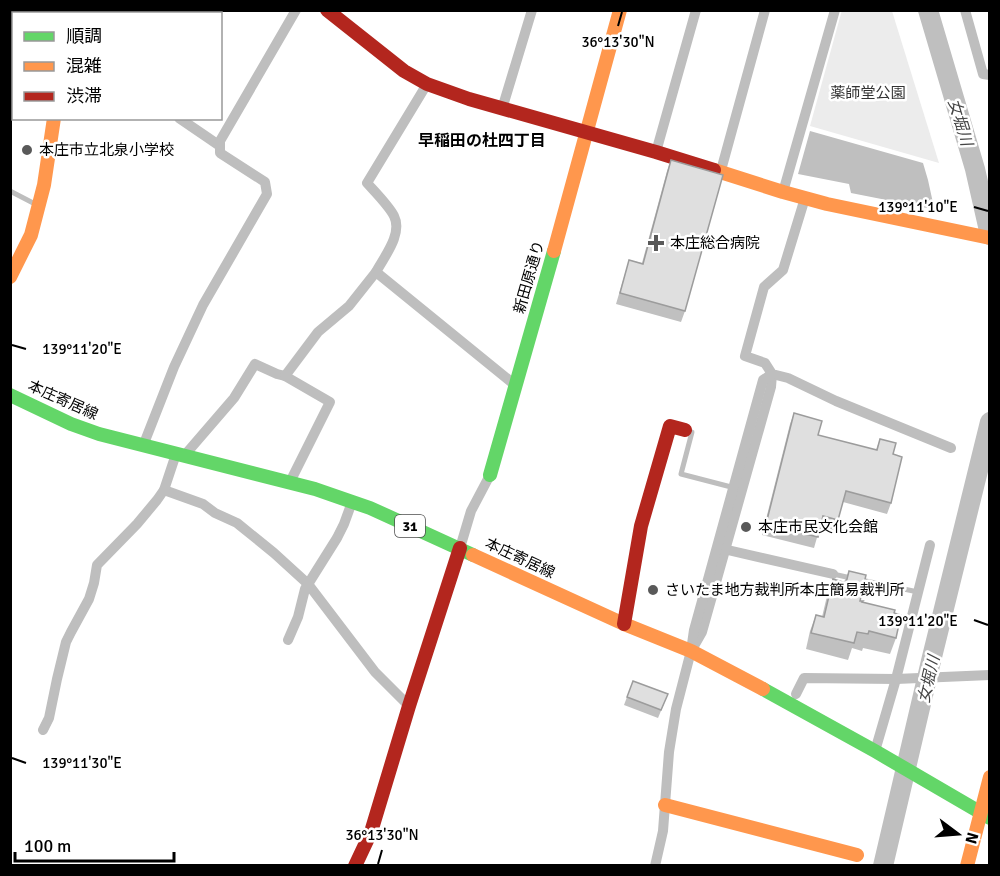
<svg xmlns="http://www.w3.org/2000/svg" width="1000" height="876" font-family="Signika,'Noto Sans JP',sans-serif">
  <rect width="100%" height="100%" fill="#fff"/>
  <polygon fill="#ececec" points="842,10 892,11 939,163 810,126"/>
  <polygon fill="#bfbfbf" points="810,131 923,163 928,180 933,203 927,208 851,193 849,184 798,174"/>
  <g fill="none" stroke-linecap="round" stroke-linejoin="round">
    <g stroke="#bfbfbf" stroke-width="20">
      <polyline points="928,10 975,169 990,235"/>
      <polyline points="883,866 931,661 990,422"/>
    </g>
    <g stroke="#bebebe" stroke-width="5">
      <polyline points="10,191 37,205"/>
      <polyline points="686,430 692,432 681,474 735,488"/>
      <polyline points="833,574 851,578"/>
      <polyline points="861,580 918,592"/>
    </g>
    <g stroke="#bebebe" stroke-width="10">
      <polyline points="965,10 983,74 990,75"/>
      <path d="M427,84L367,183C375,192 389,206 394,216C403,234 384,257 376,272L515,385"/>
      <polyline points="502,109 532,10"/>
      <polyline points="179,118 220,146"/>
      <polyline points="656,152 696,10"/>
      <polyline points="720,174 765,10"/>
      <polyline points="783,192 835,10"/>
      <polyline points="805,198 783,270 764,287 745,356 765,363 772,374 788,378 836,401 951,448"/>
      <polyline points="143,446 174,367 203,305 267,194 265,182 220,153 220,141 296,10"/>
      <polyline points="184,456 234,398 255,364 277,374 285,376"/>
      <polyline points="290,482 330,402 285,376 318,332 349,306 376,272"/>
      <polyline points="164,490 203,504 215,513 237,523 274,553 308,584 375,672 409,706"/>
      <polyline points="460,548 471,511 490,475"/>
      <polyline points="719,548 833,574"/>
      <polyline points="288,640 298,617 305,589 337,538 344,524 352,502"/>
      <polyline points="694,646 702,632 771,387 772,374"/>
      <polyline points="796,694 804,678 896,679 990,675"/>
      <polyline points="43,730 49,718 57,679 66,642 71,632 89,599 94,583 97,565 137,524 157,500 164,490 176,454"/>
      <polyline points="875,751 896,679 930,545"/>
      <polyline points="655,866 663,831 669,752 676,709 691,651 694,630 763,380 772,374"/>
    </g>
    <g stroke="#63d668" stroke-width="14">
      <polyline points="10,395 71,424 99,434 315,489 370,508 473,555"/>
      <polyline points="490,475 554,251"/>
      <polyline points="763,689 875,751 990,818"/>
    </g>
    <g stroke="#ff974d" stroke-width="14">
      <polyline points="69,10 69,14"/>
      <polyline points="714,170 783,192 827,204 990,238"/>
      <polyline points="554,251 620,10"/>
      <polyline points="10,277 31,235 44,185 54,118"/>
      <polyline points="473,555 624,624 691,651 763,689"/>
      <polyline points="665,805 857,855"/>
      <polyline points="967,866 990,777"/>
    </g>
    <g stroke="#b3261e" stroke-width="14">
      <polyline points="327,10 404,71 427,84 469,99 656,152 714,170"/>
      <polyline points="624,624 641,526 670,426 685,430"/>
      <polyline points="355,866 371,832 409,706 460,548"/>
    </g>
  </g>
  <g fill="#c0c0c0">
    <polygon points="671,160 685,311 681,322 616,304 629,260 642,263 667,171"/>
    <polygon points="794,413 818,435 876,450 880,439 893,454 891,503 887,514 843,502 834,531 820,527 814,548 762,535 790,424"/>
    <polygon points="849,571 860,601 862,602 894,613 896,638 890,654 863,648 862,651 852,648 848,660 806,649 810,631 816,615 822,617 827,596 833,579 844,582"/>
    <polygon points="633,681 668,694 658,718 624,705"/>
  </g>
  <g fill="#dfdfdf" stroke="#9c9c9c" stroke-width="1.5">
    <polygon points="42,10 63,10 62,14 42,14"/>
    <polygon points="671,160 723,175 685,311 620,293 629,260 643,264"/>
    <polygon points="794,413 822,421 818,435 877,450 880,439 896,443 893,454 902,457 891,503 846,491 838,520 823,516 818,537 766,524"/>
    <polygon points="849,571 866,575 860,601 863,601 862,602 895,610 894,613 901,615 896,638 869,631 868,634 857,632 854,643 811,633 816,615 824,617 833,579 846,583"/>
    <polygon points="633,681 668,694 661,710 627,697"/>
  </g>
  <path fill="none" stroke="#000" stroke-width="2" d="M618,26L622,12M974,207L988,211M12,345L26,349M974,620L988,625M12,758L26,763M378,864L382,850"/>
  <g fill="#595959" stroke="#fff" stroke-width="2">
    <circle cx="27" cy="150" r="6"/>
    <path d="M653 234h6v6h6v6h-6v6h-6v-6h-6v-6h6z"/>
    <circle cx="746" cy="527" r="6"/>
    <circle cx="653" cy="590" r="6"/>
  </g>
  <g text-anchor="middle" stroke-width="5" stroke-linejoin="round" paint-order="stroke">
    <rect fill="#fff" stroke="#4c4c4c" stroke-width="1.5" x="395" y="515" width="30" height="22" rx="4.5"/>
    <g font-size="14" font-weight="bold" fill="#000">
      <text x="410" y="531">31</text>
    </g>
    <g font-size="15" fill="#333" stroke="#fff">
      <text x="868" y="98">薬師堂公園</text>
    </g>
    <g font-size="15" fill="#000" stroke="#fff" text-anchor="start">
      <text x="39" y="155">本庄市立北泉小学校</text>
      <text x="670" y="248">本庄総合病院</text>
      <text x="758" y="532">本庄市民文化会館</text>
      <text x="665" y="595">さいたま地方裁判所本庄簡易裁判所</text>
    </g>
    <g font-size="15" fill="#000" stroke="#fff">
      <text transform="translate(529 277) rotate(-74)" y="5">新田原通り</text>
      <text transform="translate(63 400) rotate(24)" y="5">本庄寄居線</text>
      <text transform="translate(520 558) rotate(25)" y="5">本庄寄居線</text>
    </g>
    <g font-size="16" font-style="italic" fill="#444" stroke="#fff">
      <text transform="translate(961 122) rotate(73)" y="6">女堀川</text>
      <text transform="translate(928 679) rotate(-77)" y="6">女堀川</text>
    </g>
    <g font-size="16" font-weight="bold" fill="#000" stroke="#fff">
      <text x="482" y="146">早稲田の杜四丁目</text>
    </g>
  </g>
  <g font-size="15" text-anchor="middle" fill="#000" stroke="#fff" stroke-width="5" stroke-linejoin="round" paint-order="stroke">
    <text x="618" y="47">36°13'30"N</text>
    <text x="918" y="212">139°11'10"E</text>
    <text x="82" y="354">139°11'20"E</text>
    <text x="918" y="626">139°11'20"E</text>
    <text x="82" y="768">139°11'30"E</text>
    <text x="382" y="840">36°13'30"N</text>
  </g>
  <rect width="1000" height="876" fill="none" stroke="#000000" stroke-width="24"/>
  <rect x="12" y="12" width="210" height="108" fill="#ffffff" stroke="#999999" stroke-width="1.5"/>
  <rect x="24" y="32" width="30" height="9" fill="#63d668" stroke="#999999" stroke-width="1.5"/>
  <text x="66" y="42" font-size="18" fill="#000000">順調</text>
  <rect x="24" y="62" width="30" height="9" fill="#ff974d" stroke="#999999" stroke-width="1.5"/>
  <text x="66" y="72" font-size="18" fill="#000000">混雑</text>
  <rect x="24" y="92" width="30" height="9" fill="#b3261e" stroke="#999999" stroke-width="1.5"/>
  <text x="66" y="102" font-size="18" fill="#000000">渋滞</text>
  <g transform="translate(958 834) rotate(106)" stroke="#ffffff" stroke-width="4.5" paint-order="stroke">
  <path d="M0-4.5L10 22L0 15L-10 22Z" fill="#000000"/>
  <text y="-9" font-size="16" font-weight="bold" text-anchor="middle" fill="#000000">N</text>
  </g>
  <path d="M15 852v9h159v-9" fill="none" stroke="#000000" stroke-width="3"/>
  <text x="24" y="852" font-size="18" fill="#000000" stroke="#ffffff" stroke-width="4.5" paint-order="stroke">100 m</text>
</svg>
